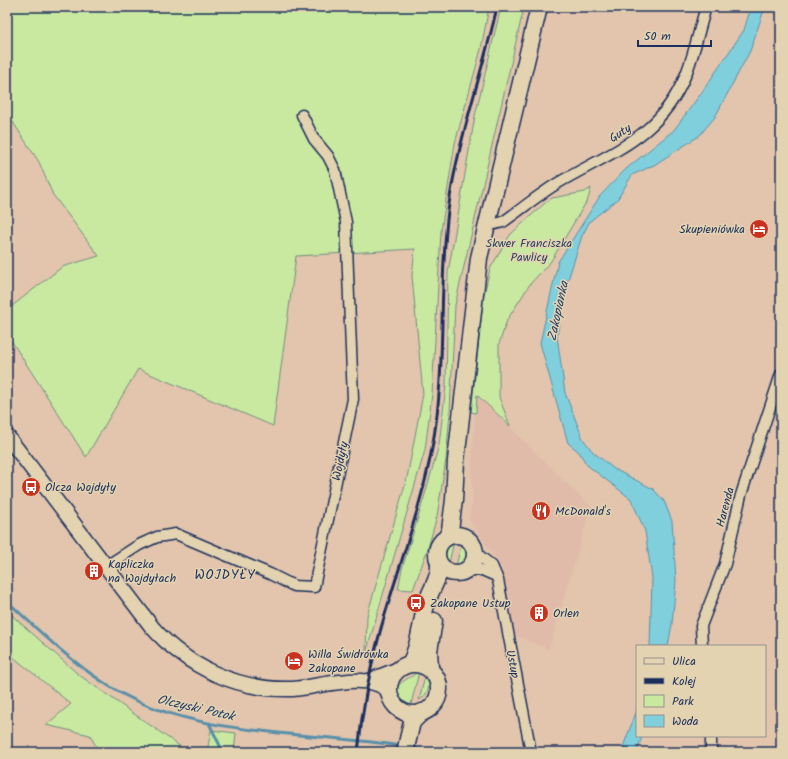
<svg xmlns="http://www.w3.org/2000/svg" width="788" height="759" font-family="Kalam,sans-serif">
  <rect width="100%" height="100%" fill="#e2c5ac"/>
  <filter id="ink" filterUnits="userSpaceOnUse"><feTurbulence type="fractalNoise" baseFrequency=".025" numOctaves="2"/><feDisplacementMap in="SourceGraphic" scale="8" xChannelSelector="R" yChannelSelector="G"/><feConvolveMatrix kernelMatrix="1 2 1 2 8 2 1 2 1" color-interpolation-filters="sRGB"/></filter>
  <g filter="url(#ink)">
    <polygon fill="#e1bba9" points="477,395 591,507 549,649 515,636 502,569 469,519 472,501 472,454"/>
    <g fill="#c9e9a1" stroke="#728c80">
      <polygon points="7,7 489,7 481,49 455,143 441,231 432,394 425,450 366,653 367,616 407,478 423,394 412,276 415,249 296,256 273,426 138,369 86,457 7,334 7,310 62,267 99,256 53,195 39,162 7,113"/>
      <polygon points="501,7 524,7 455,305 450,412 446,460 437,516 428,548 413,590 398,589 402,569 424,498 439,445 446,386 448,273 475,116"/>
      <polygon points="591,188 588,199 551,261 530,284 507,320 499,344 499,397 510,426 477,395 476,413 471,412 484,295 490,269 510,235 544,204 552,198 585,192"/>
      <polygon points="454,541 449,563 446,560 444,551 448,544"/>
      <path d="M462,542C474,549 468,563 456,566Z"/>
      <polygon points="7,611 79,675 181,747 207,752 211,730 236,733 234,752 99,752 90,735 46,725 71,704 7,652"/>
      <path d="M418,672H419L411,704L408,708C402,706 398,703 397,697C393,682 410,679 418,672Z"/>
      <path d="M425,677C432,685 428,695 419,700Z"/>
    </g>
    <g fill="#80cfdd" stroke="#588faa">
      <polygon points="751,7 765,7 750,51 715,117 699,136 654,165 632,175 617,200 590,221 582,236 566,286 557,336 565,393 583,439 593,452 614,469 653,489 664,501 672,521 676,581 672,624 668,646 650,646 652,578 645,531 631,499 587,465 579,452 568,443 540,343 558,262 600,196 626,169 674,130 702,92 744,30"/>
      <polygon points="637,710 637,736 642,736 637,752 621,752"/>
    </g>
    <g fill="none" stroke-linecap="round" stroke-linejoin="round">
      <g stroke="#588faa" stroke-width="3">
        <path d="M7,601C41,633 72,663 112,688C194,738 308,731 401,746"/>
        <polyline points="209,723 223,752"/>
        <polyline points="411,748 438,752"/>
      </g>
      <g stroke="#1b2f5e" stroke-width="13">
        <g id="street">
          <path d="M487,223L495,224L503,222C522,209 538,195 558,183C611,152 661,137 686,74C695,52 699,29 706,7"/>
          <polyline points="476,553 492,566 498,580 531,752"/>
          <polyline points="105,567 139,545 157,537 176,534 270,574 294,586 314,587 353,399 346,222 335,170 328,156 314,139 302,115"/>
          <polyline points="467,570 482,570 496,576"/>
          <polyline points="702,646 701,626 725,564 741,495 781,374"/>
          <polyline points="711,752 711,736"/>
        </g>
      </g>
      <g stroke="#1b2f5e" stroke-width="17">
        <g id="secondary">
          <path d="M7,436L152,627C187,667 238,691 293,689C321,687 365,671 388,690"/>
          <polyline points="369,681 399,669"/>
        </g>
      </g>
      <g stroke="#1b2f5e" stroke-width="19">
        <g id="primary">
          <circle cx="456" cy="554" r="19"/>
          <polyline points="447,537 450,530 454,500 456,461 479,258 539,7"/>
          <circle cx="414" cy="689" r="25"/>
          <path d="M410,664C422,642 420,616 430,594C434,584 440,576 439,564"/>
          <polyline points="430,668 429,651 434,621"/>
          <polyline points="405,752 412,722 422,712"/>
        </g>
      </g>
      <use href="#street" stroke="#e4d3b0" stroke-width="10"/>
      <use href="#secondary" stroke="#e4d3b0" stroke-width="14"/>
      <use href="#primary" stroke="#e4d3b0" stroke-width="16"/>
      <path stroke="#1b2f5e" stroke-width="3" d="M358,752C362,711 369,671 380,632C397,570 421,510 432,448C447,370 438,290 448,211C457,142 482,75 497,7"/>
    </g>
  </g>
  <defs>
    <g id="hotel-disc" transform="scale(1)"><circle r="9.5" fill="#c8321e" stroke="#e4d3b0"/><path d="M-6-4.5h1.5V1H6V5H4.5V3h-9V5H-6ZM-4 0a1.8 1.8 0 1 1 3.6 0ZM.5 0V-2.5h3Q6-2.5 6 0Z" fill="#fff"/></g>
    <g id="bus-disc" transform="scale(1)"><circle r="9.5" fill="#c8321e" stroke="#e4d3b0"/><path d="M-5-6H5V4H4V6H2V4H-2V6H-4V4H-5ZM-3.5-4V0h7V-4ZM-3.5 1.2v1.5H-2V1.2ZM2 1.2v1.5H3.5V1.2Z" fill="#fff"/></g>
    <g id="restaurant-disc" transform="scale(1)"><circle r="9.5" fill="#c8321e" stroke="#e4d3b0"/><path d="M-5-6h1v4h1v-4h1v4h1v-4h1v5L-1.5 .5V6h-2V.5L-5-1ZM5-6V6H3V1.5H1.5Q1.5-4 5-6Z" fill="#fff"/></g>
    <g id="building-disc" transform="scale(1)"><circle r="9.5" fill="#c8321e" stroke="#e4d3b0"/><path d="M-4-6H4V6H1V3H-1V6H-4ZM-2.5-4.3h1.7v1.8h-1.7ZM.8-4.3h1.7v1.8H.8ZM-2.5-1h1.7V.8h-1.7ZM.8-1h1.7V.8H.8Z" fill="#fff"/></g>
  </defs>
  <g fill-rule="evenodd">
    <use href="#hotel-disc" x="759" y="229"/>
    <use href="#bus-disc" x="31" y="487"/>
    <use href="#restaurant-disc" x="541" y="511"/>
    <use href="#building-disc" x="94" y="571"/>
    <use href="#bus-disc" x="416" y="603"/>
    <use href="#building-disc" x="539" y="613"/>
    <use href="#hotel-disc" x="294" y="661"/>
  </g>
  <g text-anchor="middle" stroke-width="3" stroke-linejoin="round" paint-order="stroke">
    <g font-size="12" fill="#1b2f5e" stroke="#e4d3b0">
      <text transform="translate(620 133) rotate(-33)" y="4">Guty</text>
      <text transform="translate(340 461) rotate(-78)" y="4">Wojdyły</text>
      <text transform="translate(725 507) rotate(-75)" y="4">Harenda</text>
      <text transform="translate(513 664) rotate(79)" y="4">Ustup</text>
    </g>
    <g font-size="12" fill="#1b2f5e" stroke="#e4d3b0" text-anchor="start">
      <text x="745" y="233" text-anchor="end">Skupieniówka</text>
      <text x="45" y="491">Olcza Wojdyły</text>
      <text x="555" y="515">McDonald's</text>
      <text x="108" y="568">Kapliczka<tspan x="108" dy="14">na Wojdyłach</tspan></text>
      <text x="430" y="607">Zakopane Ustup</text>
      <text x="553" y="617">Orlen</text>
      <text x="308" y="658">Willa Świdrówka<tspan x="308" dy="14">Zakopane</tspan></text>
    </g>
    <g font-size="12" fill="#2c4265" stroke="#e4d3b0">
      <text x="529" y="247">Skwer Franciszka<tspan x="529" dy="14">Pawlicy</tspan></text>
    </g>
    <g font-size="13" font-style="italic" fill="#253f6b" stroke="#e4d3b0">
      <text transform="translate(557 311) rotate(-78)" y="5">Zakopianka</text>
      <text transform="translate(196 707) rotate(13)" y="5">Olczyski Potok</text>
    </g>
    <g font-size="13" letter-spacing="1" fill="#1b2f5e" stroke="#e4d3b0">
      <text x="225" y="579">WOJDYŁY</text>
    </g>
  </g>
  <rect width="788" height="759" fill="none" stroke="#e4d3b0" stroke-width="24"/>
  <rect x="12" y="12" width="764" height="735" fill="none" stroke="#1b2f5e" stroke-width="1.5" filter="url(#ink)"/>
  <rect x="636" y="645" width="130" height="92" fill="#e4d3b0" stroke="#94918f"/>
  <rect x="644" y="658" width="20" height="6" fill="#e4d3b0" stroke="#94918f"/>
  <text x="672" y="665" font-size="12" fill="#1b2f5e">Ulica</text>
  <rect x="644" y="678" width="20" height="6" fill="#1b2f5e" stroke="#94918f"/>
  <text x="672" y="685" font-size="12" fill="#1b2f5e">Kolej</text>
  <rect x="644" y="695" width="20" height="12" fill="#c9e9a1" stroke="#94918f"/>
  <text x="672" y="705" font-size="12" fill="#1b2f5e">Park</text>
  <rect x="644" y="715" width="20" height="12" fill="#80cfdd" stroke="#94918f"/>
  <text x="672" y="725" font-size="12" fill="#1b2f5e">Woda</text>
  <path d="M638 40v6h73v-6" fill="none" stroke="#1b2f5e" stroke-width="2"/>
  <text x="644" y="40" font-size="12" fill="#1b2f5e" stroke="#e4d3b0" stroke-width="3" paint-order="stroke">50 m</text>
</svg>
